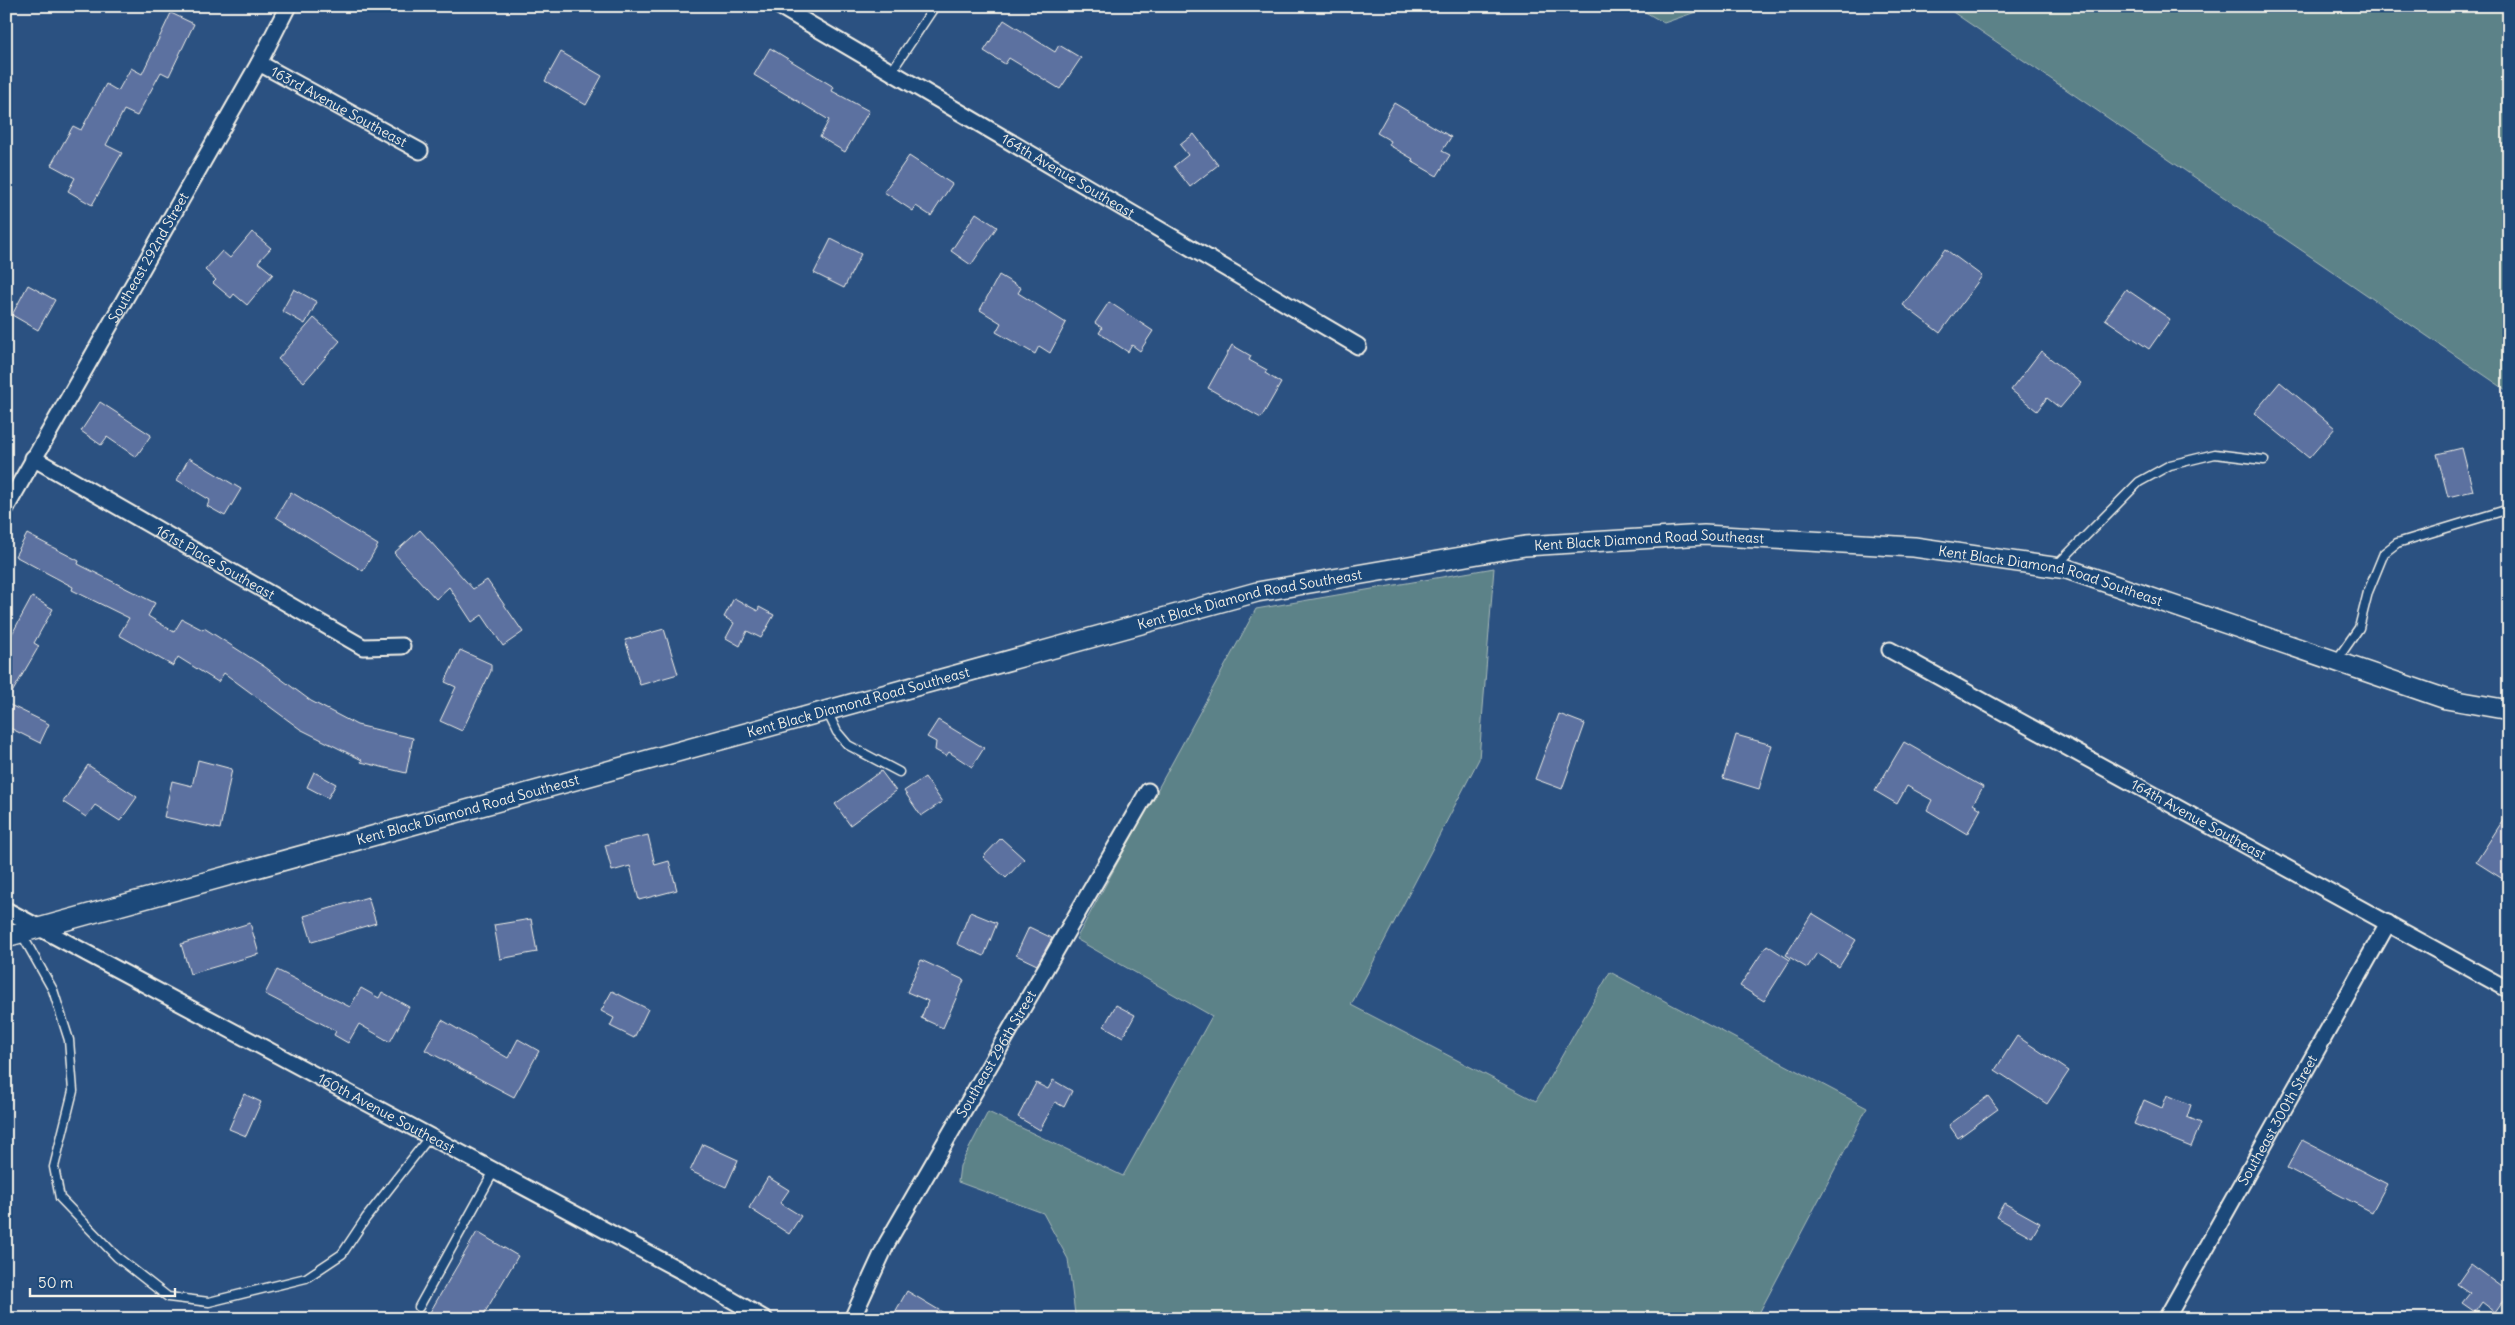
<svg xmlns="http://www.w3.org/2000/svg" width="2515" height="1325" font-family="Delius,sans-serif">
  <rect width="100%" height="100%" fill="#2b5181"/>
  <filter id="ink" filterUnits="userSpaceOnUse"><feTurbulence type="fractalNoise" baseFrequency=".02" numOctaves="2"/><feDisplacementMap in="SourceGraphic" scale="10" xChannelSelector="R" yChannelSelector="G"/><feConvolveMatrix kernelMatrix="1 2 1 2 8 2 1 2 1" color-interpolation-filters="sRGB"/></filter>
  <g filter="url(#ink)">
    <g fill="#5c8288" stroke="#a8bab8">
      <polygon points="1635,6 1713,6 1664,23"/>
      <polygon points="1944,6 2509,6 2509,392"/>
      <polygon points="1494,568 1479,759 1351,1005 1536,1101 1610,972 1867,1108 1756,1319 1084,1319 1075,1314 1068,1259 1043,1213 958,1182 960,1166 988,1112 1123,1176 1212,1016 1076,939 1256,609"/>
    </g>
    <g fill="#5c71a0" stroke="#f4f1e8">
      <polygon points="171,13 194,24 169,76 161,72 137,116 124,110 106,145 122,153 92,205 68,191 75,178 51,165 73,126 81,130 106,84 118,91 131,68 142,74"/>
      <polygon points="1004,20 1055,52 1059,45 1081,58 1060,89 1009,58 1005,64 984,51"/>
      <polygon points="770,48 834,87 832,91 869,111 845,152 820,137 829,120 754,75"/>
      <polygon points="561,52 602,76 586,105 545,81"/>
      <polygon points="1394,103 1451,137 1442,151 1450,155 1437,176 1411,161 1413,159 1389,145 1391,141 1377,133"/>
      <polygon points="1194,134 1218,165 1190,187 1174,166 1188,155 1180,145"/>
      <polygon points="909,156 952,184 931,216 916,206 913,211 884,192"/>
      <polygon points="976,213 997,227 971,265 951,251"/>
      <polygon points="252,232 271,248 258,262 273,274 247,305 234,294 231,298 213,283 216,280 205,270 222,251 230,258"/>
      <polygon points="831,239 861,254 844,288 814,273"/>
      <polygon points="1945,249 1982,276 1940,333 1903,305"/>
      <polygon points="999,275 1021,288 1018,293 1066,323 1050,353 1039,346 1035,354 996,332 1001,323 980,310"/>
      <polygon points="28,285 55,300 38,330 12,315"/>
      <polygon points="294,289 317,302 305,324 282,311"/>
      <polygon points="2126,289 2170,319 2149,349 2105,319"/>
      <polygon points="1109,302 1153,331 1140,351 1132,345 1128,352 1099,333 1102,328 1095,323"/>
      <polygon points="314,318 340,341 304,382 278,359"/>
      <polygon points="1232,345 1251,356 1249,360 1267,370 1265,373 1281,383 1261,418 1208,388"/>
      <polygon points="2041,351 2081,383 2060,408 2047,398 2037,411 2011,390"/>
      <polygon points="2280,382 2335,428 2309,458 2254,413"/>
      <polygon points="100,402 151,435 136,457 107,437 101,445 81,431"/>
      <polygon points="2462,448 2473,491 2448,497 2437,454"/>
      <polygon points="189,458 241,489 225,516 207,506 210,500 177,480"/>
      <polygon points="291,492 378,545 363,571 276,517"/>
      <polygon points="420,530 473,589 487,580 523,632 503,646 482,615 472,622 449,587 436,599 394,553"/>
      <polygon points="27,534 79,561 78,564 155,603 148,616 174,632 182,619 203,630 204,628 265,667 311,701 357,725 413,738 406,773 361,762 362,760 300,729 224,673 218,682 178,657 173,666 119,635 129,618 72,590 73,587 15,556"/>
      <polygon points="32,597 53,609 34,643 39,646 6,703 6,645"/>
      <polygon points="734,598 758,611 759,607 774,615 761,638 747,631 740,646 726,638 734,623 724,617"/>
      <polygon points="664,629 678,674 640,685 625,640"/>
      <polygon points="460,650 491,664 491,671 462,731 440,721 456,687 445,682"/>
      <polygon points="6,703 49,724 40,743 6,726"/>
      <polygon points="1559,714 1585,724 1562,789 1535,779"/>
      <polygon points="938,720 984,748 972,767 949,752 946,756 935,750 936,742 927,737"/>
      <polygon points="1736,735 1772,745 1759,789 1723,778"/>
      <polygon points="1904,742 1983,787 1973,804 1981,809 1967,834 1927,810 1932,800 1907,786 1897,804 1875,791"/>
      <polygon points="198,760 232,769 220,829 164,817 172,781 192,786"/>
      <polygon points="88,765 137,797 120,821 95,805 86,817 63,802"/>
      <polygon points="881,771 896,791 850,825 835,804"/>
      <polygon points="314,772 336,784 328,798 307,787"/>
      <polygon points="925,777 942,802 921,816 904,791"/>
      <polygon points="2509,811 2509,883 2476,862"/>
      <polygon points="648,835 655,865 669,861 677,890 639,900 630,866 612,871 605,845"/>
      <polygon points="1001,838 1024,859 1006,878 983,857"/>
      <polygon points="368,897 376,923 312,942 304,916"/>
      <polygon points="970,912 997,923 984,956 957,944"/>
      <polygon points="1812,913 1856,940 1839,967 1817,953 1807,968 1786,955"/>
      <polygon points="531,919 537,952 500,959 494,925"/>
      <polygon points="250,923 259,954 190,974 181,944"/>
      <polygon points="1029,927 1052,938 1037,965 1016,955"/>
      <polygon points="1767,945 1790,960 1764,1001 1740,986"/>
      <polygon points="921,960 964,980 943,1028 921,1018 928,1001 907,992"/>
      <polygon points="277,970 350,1007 361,988 379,998 382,992 409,1007 390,1042 359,1024 348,1043 334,1035 336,1031 265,994"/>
      <polygon points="612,991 648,1009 634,1038 610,1026 614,1018 601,1011"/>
      <polygon points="1116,1005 1135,1015 1123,1037 1104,1026"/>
      <polygon points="442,1020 508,1058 518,1039 539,1051 514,1097 425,1050"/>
      <polygon points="2017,1036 2069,1071 2047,1104 1995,1070"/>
      <polygon points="1053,1080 1072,1091 1064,1107 1055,1102 1040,1130 1018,1117 1036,1083 1048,1089"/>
      <polygon points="244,1094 261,1102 246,1136 229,1129"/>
      <polygon points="2167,1095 2191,1105 2187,1117 2201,1123 2191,1147 2134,1124 2144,1100 2162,1108"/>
      <polygon points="1988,1096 1998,1109 1958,1138 1949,1125"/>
      <polygon points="2302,1140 2387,1184 2372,1212 2287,1168"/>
      <polygon points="703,1144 738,1160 726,1187 690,1171"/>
      <polygon points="768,1177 789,1190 780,1203 801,1216 789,1234 749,1208"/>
      <polygon points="2004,1203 2040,1223 2032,1237 1996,1217"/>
      <polygon points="477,1232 518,1256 481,1319 426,1319"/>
      <polygon points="2471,1264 2509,1292 2495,1312 2482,1302 2475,1312 2462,1303 2470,1293 2457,1284"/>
      <polygon points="907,1291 954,1319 902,1319 894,1314"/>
    </g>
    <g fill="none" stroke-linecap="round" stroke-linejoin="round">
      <g stroke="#f4f1e8" stroke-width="11">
        <g id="service">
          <polyline points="891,72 935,6"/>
          <polyline points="2056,566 2139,482 2170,465 2215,454 2264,460"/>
          <polyline points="2336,661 2359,628 2368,592 2384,553 2397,543 2509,509"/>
          <polyline points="827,711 837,732 848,745 899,772"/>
          <polyline points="21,933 53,990 69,1040 73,1091 54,1167 60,1198 117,1257 168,1297 209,1302 306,1278 342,1254 366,1218 430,1136"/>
          <polyline points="419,1307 494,1171"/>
        </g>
      </g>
      <g stroke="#f4f1e8" stroke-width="19">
        <g id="minor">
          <path id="s1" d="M779,6L1358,346"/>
          <path id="s2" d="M259,63L420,151"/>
          <path id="s3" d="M33,458L363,647L402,646"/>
          <path id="s4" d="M6,508L259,63L288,6"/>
          <path id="s5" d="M1890,650L2509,990"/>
          <path id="s6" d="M6,910L687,1274L765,1319"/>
          <path id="s7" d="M852,1319L887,1243L1148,791"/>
          <path id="s8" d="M2166,1319L2388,923"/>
        </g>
      </g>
      <g stroke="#f4f1e8" stroke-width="22">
        <g id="tertiary">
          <path id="s9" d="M6,937L1257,592L1525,546L1704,535L1914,547L2067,569L2446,699L2509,710"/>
        </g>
      </g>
      <use href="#service" stroke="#1f4a7a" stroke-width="8"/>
      <use href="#minor" stroke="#1f4a7a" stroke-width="15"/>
      <use href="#tertiary" stroke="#1f4a7a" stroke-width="19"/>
    </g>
  </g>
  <g text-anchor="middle" stroke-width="5" stroke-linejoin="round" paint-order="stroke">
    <g font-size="14" fill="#f4f1e8" stroke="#1f4a7a">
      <text dy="5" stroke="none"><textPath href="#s2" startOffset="91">163rd Avenue Southeast</textPath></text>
      <text dy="5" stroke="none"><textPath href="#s1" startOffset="335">164th Avenue Southeast</textPath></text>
      <text dy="5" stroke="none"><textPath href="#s4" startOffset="288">Southeast 292nd Street</textPath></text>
      <text dy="5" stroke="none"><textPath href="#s9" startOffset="1694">Kent Black Diamond Road Southeast</textPath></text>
      <text dy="5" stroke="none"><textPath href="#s3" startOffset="210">161st Place Southeast</textPath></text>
      <text dy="5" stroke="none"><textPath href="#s9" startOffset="2099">Kent Black Diamond Road Southeast</textPath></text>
      <text dy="5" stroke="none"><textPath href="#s9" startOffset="1289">Kent Black Diamond Road Southeast</textPath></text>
      <text dy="5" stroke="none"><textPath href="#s9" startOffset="884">Kent Black Diamond Road Southeast</textPath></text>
      <text dy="5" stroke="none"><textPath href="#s9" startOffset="479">Kent Black Diamond Road Southeast</textPath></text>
      <text dy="5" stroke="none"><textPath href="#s5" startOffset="352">164th Avenue Southeast</textPath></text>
      <text dy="5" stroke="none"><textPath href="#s7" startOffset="302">Southeast 296th Street</textPath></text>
      <text dy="5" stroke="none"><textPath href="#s6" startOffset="431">160th Avenue Southeast</textPath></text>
      <text dy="5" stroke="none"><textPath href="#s8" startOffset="228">Southeast 300th Street</textPath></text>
    </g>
  </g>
  <rect width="2515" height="1325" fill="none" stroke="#1f4a7a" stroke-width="25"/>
  <rect x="12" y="12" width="2490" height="1300" fill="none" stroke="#f4f1e8" stroke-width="2" filter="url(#ink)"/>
  <path d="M30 1288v8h145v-8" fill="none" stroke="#f4f1e8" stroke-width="2.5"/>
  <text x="38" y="1288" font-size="15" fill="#f4f1e8" stroke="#1f4a7a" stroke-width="4" paint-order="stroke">50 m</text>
</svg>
